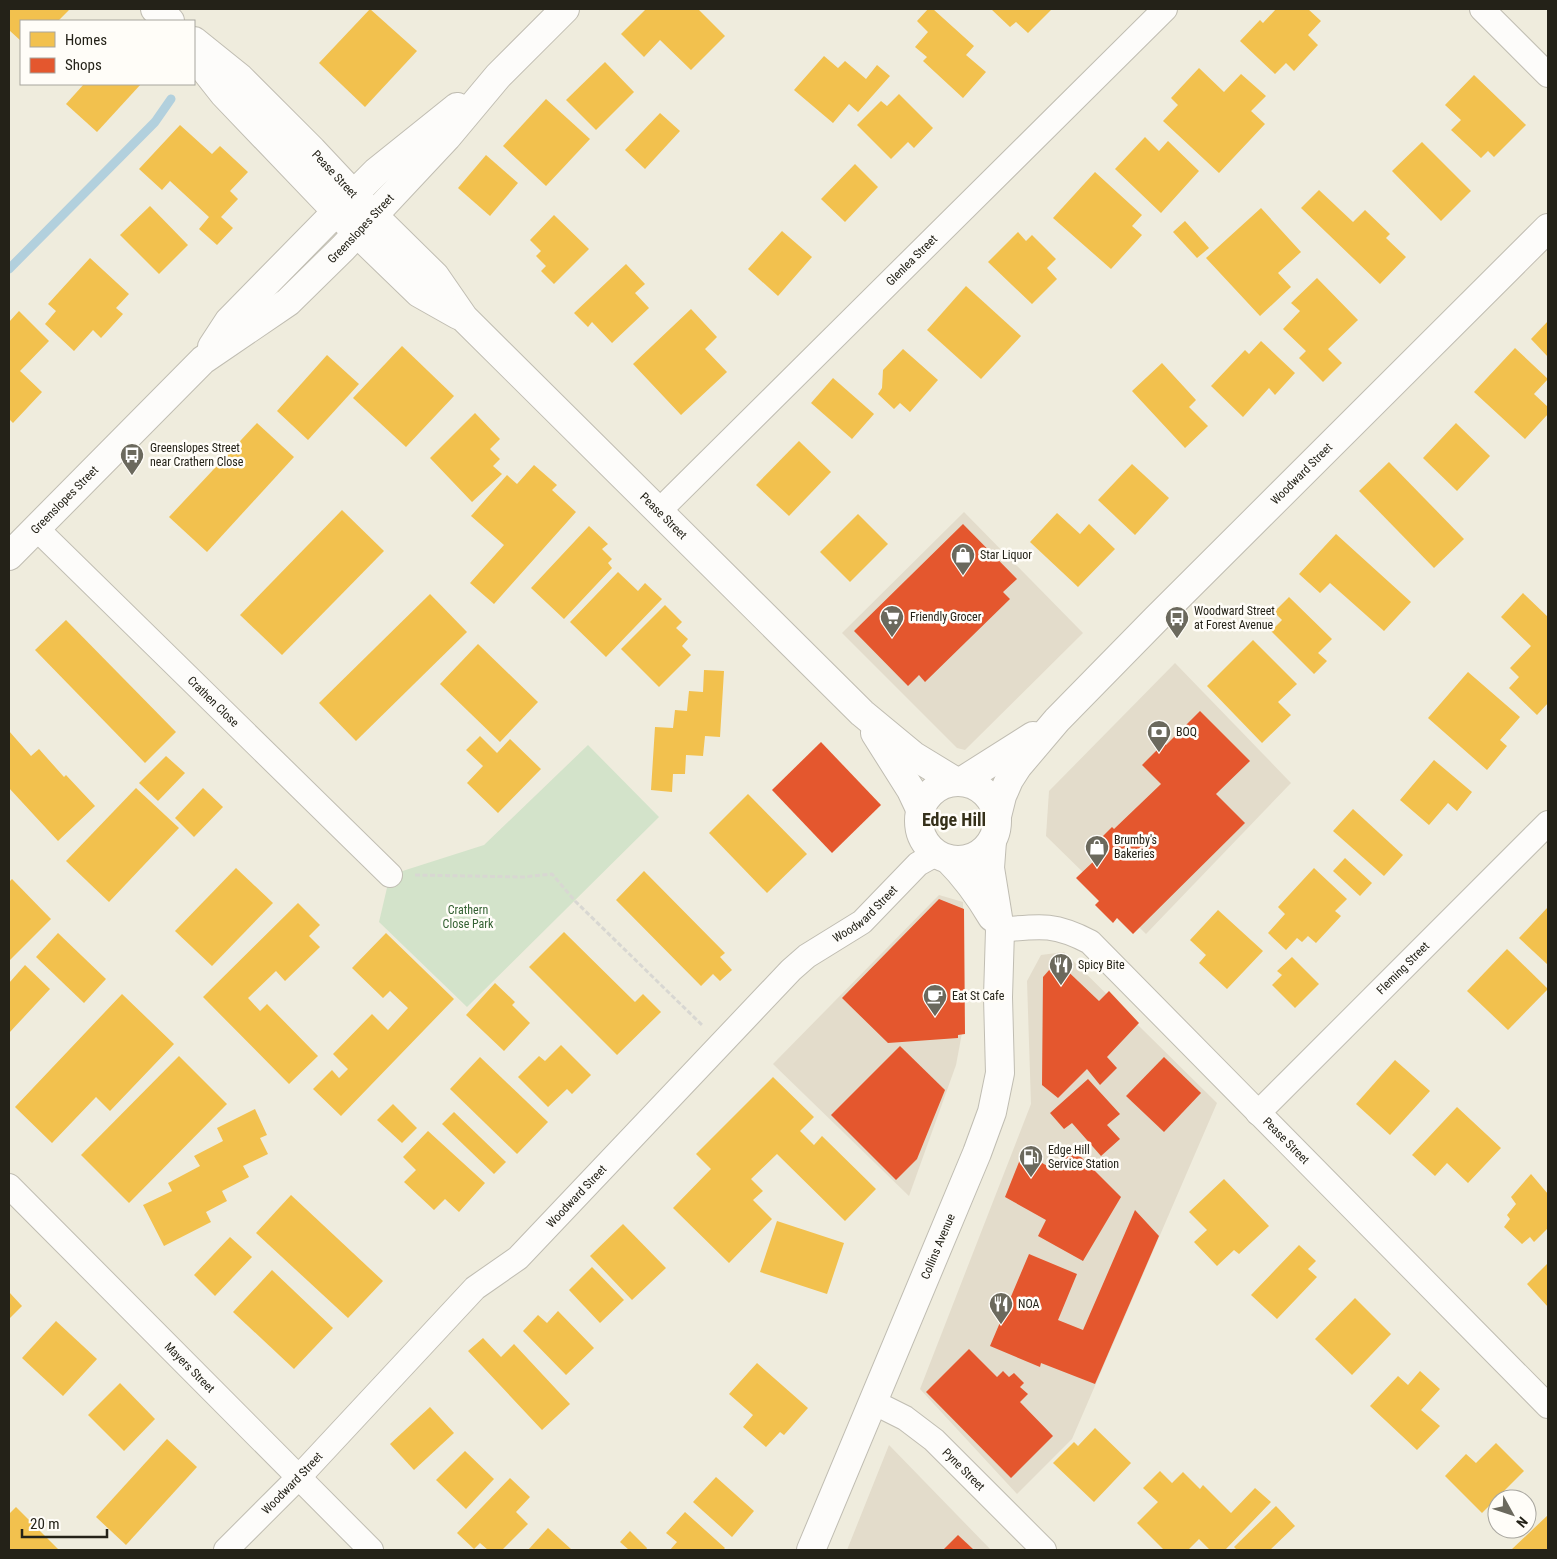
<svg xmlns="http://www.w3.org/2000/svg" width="1557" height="1559" font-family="'Roboto Condensed',sans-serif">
  <rect width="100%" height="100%" fill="#efecdd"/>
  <g fill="#e3dccb">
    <polygon points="964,512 1083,633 965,750 957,748 842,633"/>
    <polygon points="1175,663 1291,783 1146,934 1046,836 1049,791"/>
    <polygon points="939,895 963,902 962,1033 956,1065 909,1196 773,1064"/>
    <polygon points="1064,952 1217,1103 1072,1439 1017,1494 920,1389 1031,1104 1027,981 1041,955"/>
    <polygon points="889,1445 991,1550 847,1550"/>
  </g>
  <polygon fill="#d3e3ca" points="588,745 659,817 467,1007 379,922 390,875 484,845"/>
  <g fill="#f2c14e">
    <polygon points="9,9 68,9 69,10 58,21 21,21 21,41 9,30"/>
    <polygon points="370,9 417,51 365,107 319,63"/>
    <polygon points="646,9 698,9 725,36 691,70 660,40 644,57 621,34"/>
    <polygon points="928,9 933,9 974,46 966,55 986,72 963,98 923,61 927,57 915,47 928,32 917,21"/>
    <polygon points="991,9 1052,9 1028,33 1016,22 1010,27"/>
    <polygon points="1276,9 1308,9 1321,21 1308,35 1318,45 1294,71 1286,63 1275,74 1240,41 1260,20 1263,23"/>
    <polygon points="824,56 838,68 845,61 866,79 877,65 890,76 858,112 849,104 833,123 794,90"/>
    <polygon points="605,62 634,92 596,130 566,100"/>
    <polygon points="1199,68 1224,92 1241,74 1266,96 1251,111 1265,124 1219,173 1163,121 1178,105 1171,98"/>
    <polygon points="1474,75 1526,125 1494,157 1488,151 1481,158 1451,130 1461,120 1445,105"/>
    <polygon points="84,84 141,84 97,132 66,104"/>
    <polygon points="899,94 933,128 914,148 908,142 891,159 857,125 881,101 887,106"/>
    <polygon points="546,99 590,139 546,186 503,146"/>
    <polygon points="660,113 680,131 645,169 625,150"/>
    <polygon points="180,125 212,154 220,146 248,172 230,191 238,199 221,217 233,228 217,245 199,229 209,217 170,181 162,190 139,169"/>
    <polygon points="1145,137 1159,151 1168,141 1199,171 1161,213 1115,169"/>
    <polygon points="1422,142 1471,191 1441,221 1392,171"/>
    <polygon points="486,155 518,183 490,216 458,188"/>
    <polygon points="855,164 878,187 845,222 821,199"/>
    <polygon points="1095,172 1142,215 1132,226 1142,235 1111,269 1053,218"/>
    <polygon points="1319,190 1353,222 1365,210 1390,234 1386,238 1406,257 1380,284 1301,208"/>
    <polygon points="150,206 188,245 159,274 120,235"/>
    <polygon points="1261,208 1301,252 1278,273 1291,287 1260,316 1206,258"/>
    <polygon points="554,215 589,249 554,284 541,271 546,266 536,256 541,251 530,240"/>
    <polygon points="1185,221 1209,248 1197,258 1173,232"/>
    <polygon points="782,231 812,257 778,296 748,269"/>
    <polygon points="1018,232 1026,241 1032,235 1056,259 1047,268 1057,279 1032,304 988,262"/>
    <polygon points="90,258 129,294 116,308 123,314 101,338 93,330 74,351 45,324 56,311 48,304"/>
    <polygon points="626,264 645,284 635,293 649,308 612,343 592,322 588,327 574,313"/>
    <polygon points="1317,278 1358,320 1328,349 1342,363 1323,382 1299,358 1306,351 1283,329 1300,311 1291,303"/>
    <polygon points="966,286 1021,336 981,379 927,330"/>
    <polygon points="691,309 717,337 705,349 727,372 681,415 633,364"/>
    <polygon points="19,311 49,341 20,371 42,392 13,423 9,419 9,322"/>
    <polygon points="1548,321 1548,357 1531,339"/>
    <polygon points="1261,341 1295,373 1275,395 1269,388 1243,417 1211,386 1245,350 1249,354"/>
    <polygon points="402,346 454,396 406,447 353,398"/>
    <polygon points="1515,348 1548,379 1534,394 1548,407 1548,414 1525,439 1474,392"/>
    <polygon points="903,349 938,380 910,412 900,403 894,409 878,394 882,388 883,370"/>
    <polygon points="327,355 359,384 308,440 277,411"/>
    <polygon points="1162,363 1196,400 1189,407 1208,426 1185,448 1132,391"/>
    <polygon points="833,378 874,414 852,439 811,403"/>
    <polygon points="475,413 500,439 490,449 500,459 493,466 502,474 472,502 430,458"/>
    <polygon points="257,423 294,457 207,552 169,517"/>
    <polygon points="1456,423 1490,456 1457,491 1423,458"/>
    <polygon points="799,441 831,472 789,516 756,485"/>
    <polygon points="1389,462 1464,539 1434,568 1359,491"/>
    <polygon points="1132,464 1169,498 1135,535 1098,500"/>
    <polygon points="534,465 557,485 552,490 576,512 494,604 470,583 504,545 471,516 507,475 517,484"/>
    <polygon points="342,510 384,551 282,655 240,615"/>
    <polygon points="1057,513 1080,534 1089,524 1115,549 1078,587 1030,542"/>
    <polygon points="858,514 888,544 850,582 820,552"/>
    <polygon points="589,526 608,544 602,549 612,559 608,563 612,568 564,619 531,588"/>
    <polygon points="1336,534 1411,602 1384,631 1330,583 1320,593 1299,574"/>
    <polygon points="618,572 638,591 645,583 662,599 606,657 570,622"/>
    <polygon points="1523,593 1548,617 1548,703 1537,715 1509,688 1519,677 1510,668 1531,646 1501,617"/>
    <polygon points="430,594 467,632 356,741 319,703"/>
    <polygon points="1289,597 1332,639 1318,653 1327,661 1314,674 1271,631 1282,620 1274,612"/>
    <polygon points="665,605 682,622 676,628 688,639 682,646 691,655 659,687 621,649"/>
    <polygon points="66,620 176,732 145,763 35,650"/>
    <polygon points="1253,640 1297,684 1278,702 1291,715 1262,743 1207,686"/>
    <polygon points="478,644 538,702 500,742 440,684"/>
    <polygon points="704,670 724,671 720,737 705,736 703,756 686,755 685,774 673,774 672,792 651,790 655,727 673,728 675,710 687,711 689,691 703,692"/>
    <polygon points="1468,672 1520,717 1500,740 1507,746 1487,770 1428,718"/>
    <polygon points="9,731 31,756 39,749 64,777 66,775 95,806 58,841 9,788"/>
    <polygon points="480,736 497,753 510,739 541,769 498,813 467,783 483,766 466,750"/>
    <polygon points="166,756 185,773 158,801 139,783"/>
    <polygon points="1434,760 1472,792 1457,811 1448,803 1429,825 1400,800"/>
    <polygon points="136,788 179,828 109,902 66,861"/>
    <polygon points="203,788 223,807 194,837 175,818"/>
    <polygon points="748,794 807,854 767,893 709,833"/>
    <polygon points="1353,809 1403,855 1384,876 1333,831"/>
    <polygon points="1345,858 1372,883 1360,896 1333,871"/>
    <polygon points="236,868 273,903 212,966 175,931"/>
    <polygon points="1314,868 1347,899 1335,911 1341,916 1316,943 1308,936 1302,942 1297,938 1286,950 1268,933 1285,914 1278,907"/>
    <polygon points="644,871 725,953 720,957 732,970 720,981 713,974 701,986 616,900"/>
    <polygon points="12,879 51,919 9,961 9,882"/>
    <polygon points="298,903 320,925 309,936 320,947 285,981 276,971 248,998 260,1011 267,1004 318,1056 289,1084 203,997"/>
    <polygon points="1548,907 1548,965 1519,938"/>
    <polygon points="1218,910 1263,951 1227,989 1199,963 1206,955 1190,940"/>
    <polygon points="564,932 635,1002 643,994 661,1012 617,1055 529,967"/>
    <polygon points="58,933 106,979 84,1003 36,957"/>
    <polygon points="386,933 454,999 341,1116 313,1089 332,1070 339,1078 348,1069 333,1054 372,1014 388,1030 408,1008 390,991 383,998 352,968"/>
    <polygon points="1507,949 1548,989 1508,1030 1467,991"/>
    <polygon points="1292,957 1319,984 1295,1008 1272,985 1282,975 1277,971"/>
    <polygon points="25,965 50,989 9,1033 9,983"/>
    <polygon points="495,983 515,1002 512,1005 530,1023 504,1051 466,1015"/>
    <polygon points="122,994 174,1044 110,1111 96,1097 52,1143 15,1107"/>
    <polygon points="561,1045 591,1075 572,1094 567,1089 548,1107 518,1077 539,1056 545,1061"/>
    <polygon points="179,1056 227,1104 129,1203 81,1155"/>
    <polygon points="480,1057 548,1122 517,1154 450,1089"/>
    <polygon points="1395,1060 1430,1091 1390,1135 1356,1104"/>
    <polygon points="773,1077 814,1117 800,1131 814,1145 822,1136 876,1189 845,1221 777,1154 751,1179 763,1191 753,1200 772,1219 729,1263 673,1208 711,1169 696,1154"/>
    <polygon points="393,1104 417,1128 402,1143 377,1120"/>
    <polygon points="1457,1107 1501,1148 1468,1183 1447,1163 1435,1176 1412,1155"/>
    <polygon points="255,1109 267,1135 260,1138 268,1154 243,1166 249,1177 222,1191 227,1201 206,1212 211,1222 164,1246 143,1205 172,1191 168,1183 200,1166 194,1156 223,1141 217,1128"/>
    <polygon points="454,1112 506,1162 494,1174 442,1124"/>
    <polygon points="428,1131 485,1183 459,1212 445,1199 434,1210 404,1182 416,1170 403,1157"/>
    <polygon points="1531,1174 1548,1194 1548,1228 1534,1242 1530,1237 1522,1244 1504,1227 1510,1219 1507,1215 1516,1204 1511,1197"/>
    <polygon points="1224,1179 1269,1226 1239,1254 1234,1250 1217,1266 1194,1242 1207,1230 1189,1212"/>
    <polygon points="291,1195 383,1281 348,1318 256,1233"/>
    <polygon points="777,1221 844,1243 827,1294 760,1272"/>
    <polygon points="623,1224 666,1268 632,1300 590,1256"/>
    <polygon points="230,1237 252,1257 215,1296 194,1275"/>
    <polygon points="1299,1245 1316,1261 1308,1269 1317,1277 1277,1319 1251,1295"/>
    <polygon points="1548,1263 1548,1307 1527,1284"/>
    <polygon points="592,1267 624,1300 600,1323 569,1290"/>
    <polygon points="272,1270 333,1328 294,1369 233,1312"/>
    <polygon points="9,1292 22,1306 9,1319"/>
    <polygon points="1355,1298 1391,1334 1352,1375 1315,1339"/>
    <polygon points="558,1311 594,1348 566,1375 523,1331 538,1315 547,1323"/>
    <polygon points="56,1321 97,1359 63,1396 22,1358"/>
    <polygon points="483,1338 501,1357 514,1344 570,1404 542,1430 468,1351"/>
    <polygon points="757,1363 808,1408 784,1435 780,1432 766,1447 743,1427 753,1415 729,1394"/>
    <polygon points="1420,1371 1440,1389 1421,1410 1440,1426 1417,1450 1370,1406 1398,1376 1408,1385"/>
    <polygon points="120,1383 155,1419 124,1451 88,1415"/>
    <polygon points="430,1407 454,1433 414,1470 390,1444"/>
    <polygon points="1095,1428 1131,1463 1094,1502 1053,1463 1074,1442 1078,1446"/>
    <polygon points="167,1439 197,1467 126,1545 96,1517"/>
    <polygon points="1496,1443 1524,1471 1482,1513 1445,1476 1466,1454 1476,1463"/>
    <polygon points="465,1451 494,1479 466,1509 436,1480"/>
    <polygon points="1160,1471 1172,1483 1183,1472 1200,1489 1203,1485 1231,1513 1255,1488 1271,1502 1225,1550 1210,1550 1199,1539 1188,1550 1164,1550 1137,1523 1158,1502 1143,1488"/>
    <polygon points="716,1477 754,1511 732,1537 693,1502"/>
    <polygon points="510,1478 530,1497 516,1512 528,1524 502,1550 488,1550 480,1543 474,1549 457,1533"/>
    <polygon points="1276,1506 1295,1526 1270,1550 1237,1550 1234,1547"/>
    <polygon points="16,1507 59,1550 9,1550 9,1514"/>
    <polygon points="685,1512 725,1548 723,1550 670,1550 677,1542 666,1533"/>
    <polygon points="1548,1515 1548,1550 1511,1550"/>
    <polygon points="548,1528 572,1550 528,1550"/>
    <polygon points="630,1531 647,1548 646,1550 629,1550 620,1542"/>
  </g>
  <g fill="#e4572e">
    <polygon points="963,524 1017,579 1003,592 1010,599 925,682 919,675 908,686 854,631"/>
    <polygon points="1200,711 1250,761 1216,794 1245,823 1133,934 1117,918 1113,923 1095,905 1099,901 1076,878 1095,860 1087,852 1112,827 1114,829 1161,784 1142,765 1164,743 1166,745"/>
    <polygon points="821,742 881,805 832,853 772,790"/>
    <polygon points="939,899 964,909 965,1034 958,1035 958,1038 888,1043 842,998"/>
    <polygon points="1057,961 1099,1001 1109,991 1139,1023 1107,1057 1117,1068 1100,1085 1087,1069 1058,1098 1042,1085 1043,977"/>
    <polygon points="900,1046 945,1090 917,1159 896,1180 831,1115"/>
    <polygon points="1164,1057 1201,1093 1164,1132 1126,1096"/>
    <polygon points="1088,1079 1120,1114 1107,1125 1120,1139 1101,1156 1072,1123 1064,1129 1050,1113"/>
    <polygon points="1069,1145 1121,1197 1083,1261 1038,1236 1046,1220 1005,1197 1023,1152 1056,1171"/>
    <polygon points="1135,1210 1159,1236 1095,1384 1041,1363 1040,1367 990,1346 1029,1254 1077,1274 1058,1320 1083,1330"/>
    <polygon points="969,1349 997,1377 1003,1371 1009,1377 1014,1373 1024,1383 1020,1387 1028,1394 1020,1402 1053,1436 1011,1478 926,1392"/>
    <polygon points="958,1535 974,1550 943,1550"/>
  </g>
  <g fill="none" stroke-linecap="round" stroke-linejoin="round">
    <polyline stroke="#b2d0dd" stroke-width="9" points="9,269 155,122 171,99"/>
    <g stroke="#c0bdb2" stroke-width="26">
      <g id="street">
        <polyline points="1482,9 1548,75"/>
        <path id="s1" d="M659,511L1165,9"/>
        <path id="s2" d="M36,528L390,875"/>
        <path id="s3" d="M1000,930C1039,926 1054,923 1090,942L1548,1406"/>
        <path id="s4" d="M1258,1113L1548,823"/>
        <path id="s5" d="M9,1186L371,1550"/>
        <path id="s6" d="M873,1402L905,1418L934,1440L1044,1550"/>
        <path id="s7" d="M226,1550L299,1477L475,1288L518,1258L791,970L807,956L862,922L918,864L936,854"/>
      </g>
    </g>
    <g stroke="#c0bdb2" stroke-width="30">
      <g id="secondary">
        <polyline points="155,9 170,21"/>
        <path id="s8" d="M194,41L240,78L312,150L373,215L435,276L464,318L862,713L914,756L955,781"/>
        <polyline points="194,56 224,94 357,233 419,293 458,315"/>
        <polyline points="212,347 229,321 336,212 376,172 457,107"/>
        <path id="s9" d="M9,556L203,360L288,302L343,248L447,137L498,76L565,9"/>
        <polyline points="875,733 911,790 920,809"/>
        <polyline points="962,781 1033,736"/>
        <circle cx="958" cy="821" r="39"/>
        <path id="s10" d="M997,816L1002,796L1009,780L1018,766L1057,720L1156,619L1548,228"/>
        <path d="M948,859C966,877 979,895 992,917"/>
        <path id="s11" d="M811,1550L977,1153L992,1112L1000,1073L998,997L1000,930L990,868L992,841"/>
      </g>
    </g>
    <polyline stroke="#d8d7d2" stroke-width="3" stroke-dasharray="5 2.5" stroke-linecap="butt" points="415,875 524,877 552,874 575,901 703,1026"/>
    <use href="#street" stroke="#fdfcfa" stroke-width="24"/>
    <use href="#secondary" stroke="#fdfcfa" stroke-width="28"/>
  </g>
  <defs>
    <g id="bus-pin" transform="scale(1.25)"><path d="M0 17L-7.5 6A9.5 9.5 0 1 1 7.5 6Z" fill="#6b695d" stroke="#fffdf8"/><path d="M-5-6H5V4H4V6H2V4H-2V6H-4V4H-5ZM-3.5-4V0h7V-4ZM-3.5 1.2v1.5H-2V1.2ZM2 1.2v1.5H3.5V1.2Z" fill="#fff"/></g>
    <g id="shop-pin" transform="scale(1.25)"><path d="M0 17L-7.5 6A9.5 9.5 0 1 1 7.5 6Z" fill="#6b695d" stroke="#fffdf8"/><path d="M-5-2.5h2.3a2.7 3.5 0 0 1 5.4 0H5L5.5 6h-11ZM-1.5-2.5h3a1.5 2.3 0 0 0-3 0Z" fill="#fff"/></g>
    <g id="supermarket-pin" transform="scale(1.25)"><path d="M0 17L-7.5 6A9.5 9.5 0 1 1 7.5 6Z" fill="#6b695d" stroke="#fffdf8"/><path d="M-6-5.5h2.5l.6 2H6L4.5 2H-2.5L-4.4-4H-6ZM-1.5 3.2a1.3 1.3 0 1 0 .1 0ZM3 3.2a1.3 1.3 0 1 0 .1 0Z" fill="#fff"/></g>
    <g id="bank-pin" transform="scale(1.25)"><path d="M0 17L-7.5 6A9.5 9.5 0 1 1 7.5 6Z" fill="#6b695d" stroke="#fffdf8"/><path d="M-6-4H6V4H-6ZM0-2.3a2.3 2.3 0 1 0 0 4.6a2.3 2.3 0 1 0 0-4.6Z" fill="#fff"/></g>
    <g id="restaurant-pin" transform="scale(1.25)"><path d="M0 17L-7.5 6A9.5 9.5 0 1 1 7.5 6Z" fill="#6b695d" stroke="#fffdf8"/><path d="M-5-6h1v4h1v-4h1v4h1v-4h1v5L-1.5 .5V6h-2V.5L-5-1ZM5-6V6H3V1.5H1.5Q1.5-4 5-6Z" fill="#fff"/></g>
    <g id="cafe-pin" transform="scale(1.25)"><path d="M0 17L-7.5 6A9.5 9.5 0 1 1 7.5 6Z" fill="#6b695d" stroke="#fffdf8"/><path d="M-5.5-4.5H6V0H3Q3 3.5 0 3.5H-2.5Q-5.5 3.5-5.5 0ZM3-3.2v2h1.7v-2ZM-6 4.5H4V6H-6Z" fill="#fff"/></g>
    <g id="fuel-pin" transform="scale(1.25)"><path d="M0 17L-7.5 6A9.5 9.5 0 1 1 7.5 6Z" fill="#6b695d" stroke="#fffdf8"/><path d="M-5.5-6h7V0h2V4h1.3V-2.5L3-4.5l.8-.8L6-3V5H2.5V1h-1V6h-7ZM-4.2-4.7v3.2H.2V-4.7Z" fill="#fff"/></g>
  </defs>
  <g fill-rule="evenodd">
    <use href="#bus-pin" x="132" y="455"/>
    <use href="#shop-pin" x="963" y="555"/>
    <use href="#supermarket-pin" x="892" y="617"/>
    <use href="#bus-pin" x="1177" y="618"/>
    <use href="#bank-pin" x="1159" y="732"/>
    <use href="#shop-pin" x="1097" y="847"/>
    <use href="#restaurant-pin" x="1061" y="965"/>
    <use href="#cafe-pin" x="935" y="996"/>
    <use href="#fuel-pin" x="1031" y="1157"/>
    <use href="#restaurant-pin" x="1001" y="1304"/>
  </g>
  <g text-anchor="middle" stroke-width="5" stroke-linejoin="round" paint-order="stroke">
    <g font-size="12" fill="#242218" stroke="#fffdf8">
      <text dy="4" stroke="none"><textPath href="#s8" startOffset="194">Pease Street</textPath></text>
      <text dy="4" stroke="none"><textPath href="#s9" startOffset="482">Greenslopes Street</textPath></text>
      <text dy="4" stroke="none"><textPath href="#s1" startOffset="356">Glenlea Street</textPath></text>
      <text dy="4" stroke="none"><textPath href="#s10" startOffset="462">Woodward Street</textPath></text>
      <text dy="4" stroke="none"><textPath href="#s9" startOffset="79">Greenslopes Street</textPath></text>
      <text dy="4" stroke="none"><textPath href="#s8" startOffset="669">Pease Street</textPath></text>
      <text dy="4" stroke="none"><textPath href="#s2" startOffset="248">Crathen Close</textPath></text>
      <text dy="4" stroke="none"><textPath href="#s7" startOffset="904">Woodward Street</textPath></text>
      <text dy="4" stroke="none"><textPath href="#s4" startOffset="205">Fleming Street</textPath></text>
      <text dy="4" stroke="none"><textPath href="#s3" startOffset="372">Pease Street</textPath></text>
      <text dy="4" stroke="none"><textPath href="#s7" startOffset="499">Woodward Street</textPath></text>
      <text dy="4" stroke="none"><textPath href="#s11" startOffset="329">Collins Avenue</textPath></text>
      <text dy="4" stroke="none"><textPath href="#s5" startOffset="256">Mayers Street</textPath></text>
      <text dy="4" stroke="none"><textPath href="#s6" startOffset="114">Pyne Street</textPath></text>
      <text dy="4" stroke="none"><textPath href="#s7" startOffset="94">Woodward Street</textPath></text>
    </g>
    <g font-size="12" fill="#242218" stroke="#fffdf8" text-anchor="start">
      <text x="150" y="452">Greenslopes Street<tspan x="150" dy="14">near Crathern Close</tspan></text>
      <text x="980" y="559">Star Liquor</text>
      <text x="1194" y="615">Woodward Street<tspan x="1194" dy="14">at Forest Avenue</tspan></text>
      <text x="910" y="621">Friendly Grocer</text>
      <text x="1176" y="736">BOQ</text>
      <text x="1114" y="844">Brumby's<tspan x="1114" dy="14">Bakeries</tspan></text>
      <text x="1078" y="969">Spicy Bite</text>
      <text x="952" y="1000">Eat St Cafe</text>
      <text x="1048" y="1154">Edge Hill<tspan x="1048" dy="14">Service Station</tspan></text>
      <text x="1018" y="1308">NOA</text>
    </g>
    <g font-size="12" fill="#356234" stroke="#fffdf8">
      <text x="468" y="914">Crathern<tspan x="468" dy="14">Close Park</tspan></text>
    </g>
    <g font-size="18" font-weight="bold" fill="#353019" stroke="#fffdf8">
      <text x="954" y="826">Edge Hill</text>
    </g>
  </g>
  <rect width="1557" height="1559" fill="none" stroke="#242218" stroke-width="20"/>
  <rect x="20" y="20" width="175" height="65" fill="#fffdf8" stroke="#a7a59e"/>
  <rect x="30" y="32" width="25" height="15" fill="#f2c14e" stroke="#a7a59e"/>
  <text x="65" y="45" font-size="15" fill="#242218">Homes</text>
  <rect x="30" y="58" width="25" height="15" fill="#e4572e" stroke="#a7a59e"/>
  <text x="65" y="70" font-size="15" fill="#242218">Shops</text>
  <g transform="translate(1512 1514) rotate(130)"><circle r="24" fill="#fffdf8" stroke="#a7a59e"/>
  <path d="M0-4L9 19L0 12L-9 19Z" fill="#6b695d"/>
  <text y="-8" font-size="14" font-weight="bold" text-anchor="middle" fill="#242218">N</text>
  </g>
  <path d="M22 1529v8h85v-8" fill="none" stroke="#242218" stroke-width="2.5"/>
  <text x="30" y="1529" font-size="15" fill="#242218" stroke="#fffdf8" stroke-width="4" paint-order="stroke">20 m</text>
</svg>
